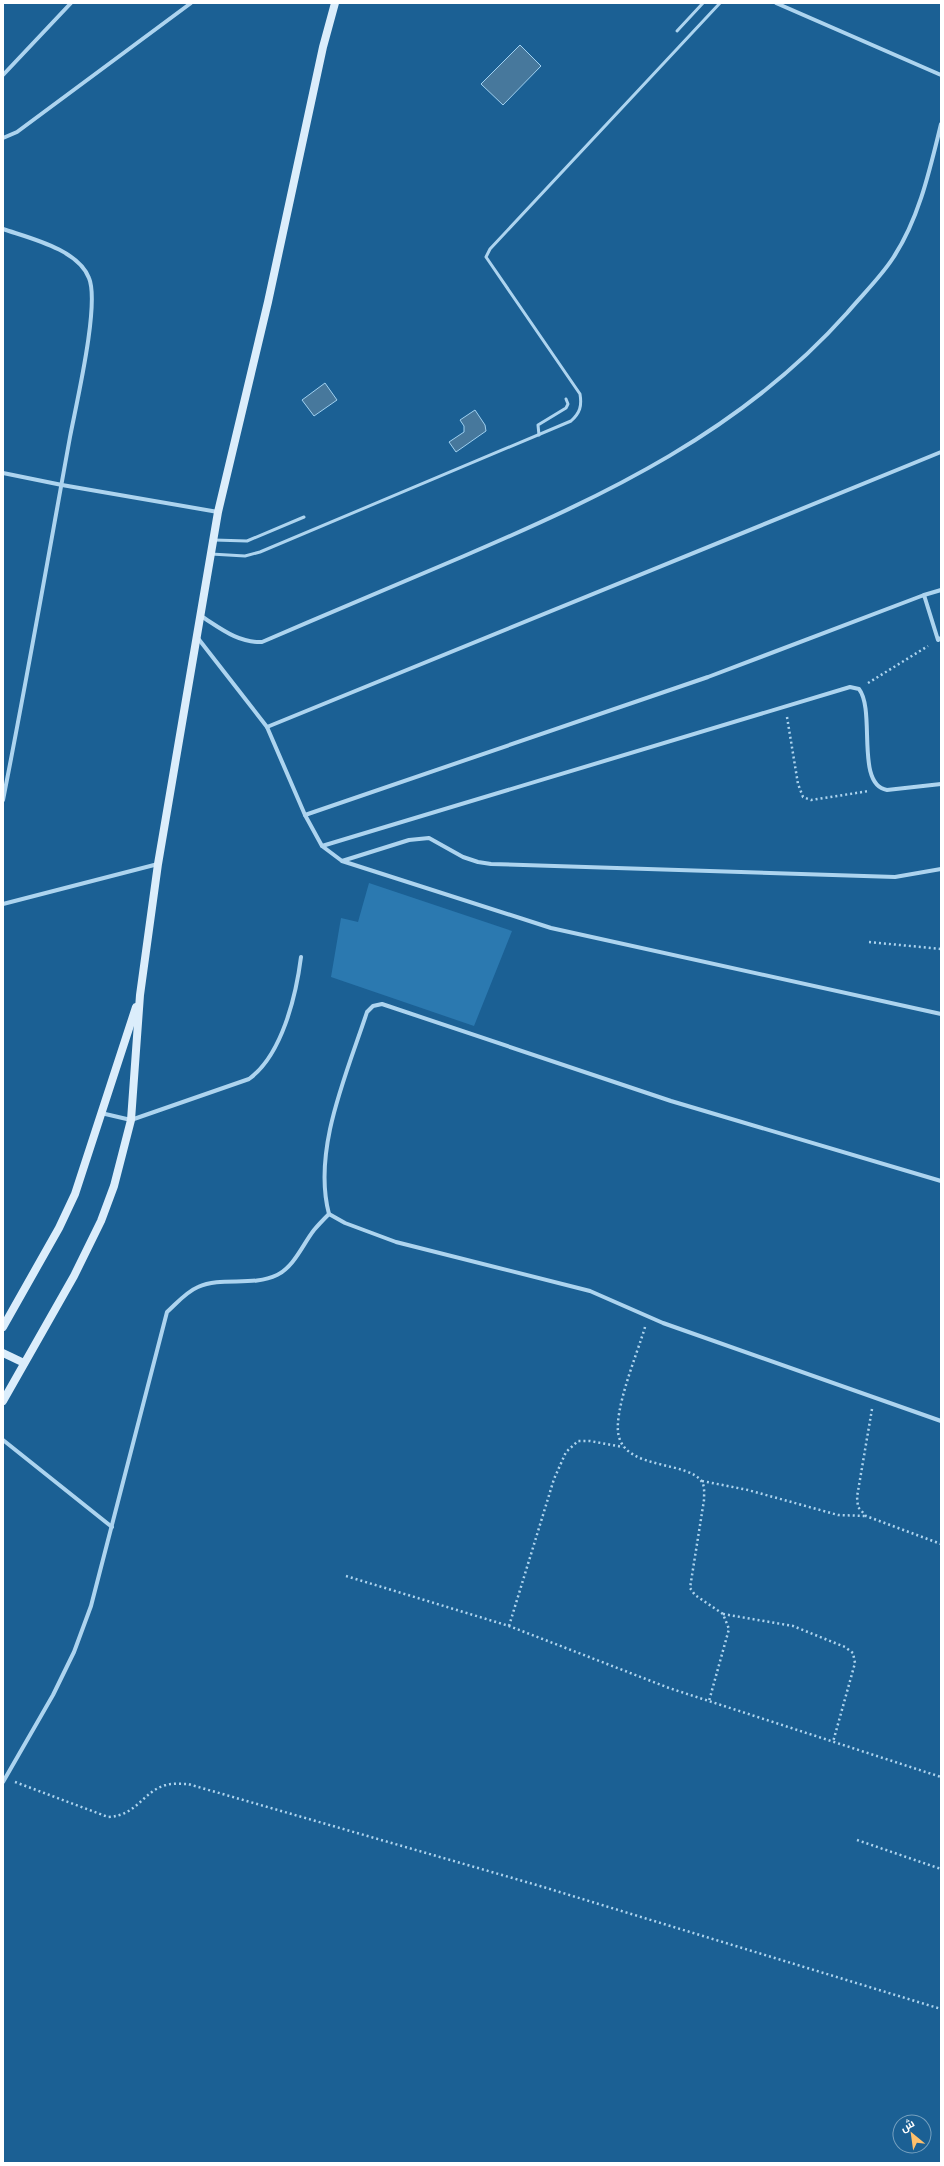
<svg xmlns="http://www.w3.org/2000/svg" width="944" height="2166" font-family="'IBM Plex Sans',Cairo,sans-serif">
  <rect width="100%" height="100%" fill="#1b6094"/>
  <polygon fill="#2b79b0" points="369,883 512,931 474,1026 331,977 341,918 358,922"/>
  <g fill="#47789c" stroke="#a0d1f1">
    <polygon points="520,45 541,66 503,105 481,84"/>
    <polygon points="325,383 337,400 314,416 302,400"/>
    <polygon points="475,410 485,425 486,431 456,452 449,442 464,432 464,426 460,420"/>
  </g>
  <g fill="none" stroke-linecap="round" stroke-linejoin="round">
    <g stroke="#add4ef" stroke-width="2.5" stroke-dasharray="2 3" stroke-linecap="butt">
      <polyline points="868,683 928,646"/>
      <polyline points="787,717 798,784 803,797 811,800 869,791"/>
      <polyline points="869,942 941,949"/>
      <path d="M645,1327C638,1352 612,1413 619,1437C628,1470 689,1461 702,1482C705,1487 704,1494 704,1500L690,1588L695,1595L723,1614L729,1629L709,1701"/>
      <polyline points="872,1409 857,1497 858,1507 866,1516 941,1544"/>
      <polyline points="702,1481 748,1490 838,1515 866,1516"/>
      <polyline points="346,1576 509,1626 669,1688 941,1777"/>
      <polyline points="723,1614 793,1626 845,1647 853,1653 855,1663 833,1742"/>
      <polyline points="509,1626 554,1479 566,1452 578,1441 590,1441 623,1447"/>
      <path d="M15,1782L108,1817C137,1816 143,1791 166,1785C173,1783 181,1784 188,1784L540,1886L941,2009"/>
      <polyline points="857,1840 941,1869"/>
    </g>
    <g stroke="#add4ef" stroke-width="3">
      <polyline points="677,31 703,3"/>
      <polyline points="539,435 538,425 566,408 568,404 566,399"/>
      <polyline points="214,540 247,541 304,517"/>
      <path d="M211,554L245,556L260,552L571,421C580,413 582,406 580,394L486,257L490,249L720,3"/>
    </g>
    <g stroke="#add4ef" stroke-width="4">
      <polyline points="776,3 941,75"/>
      <polyline points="3,75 71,3"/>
      <polyline points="3,138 17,132 191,3"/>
      <path d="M3,229C29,238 78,249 89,278C100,304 76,405 70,437C48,558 27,679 3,800"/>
      <polyline points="3,473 62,485 218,512"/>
      <polyline points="924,595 941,590"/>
      <path d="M201,616C220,628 238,643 262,642C329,613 396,585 464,556C606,495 742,431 847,313C862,295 880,278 893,258C919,219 930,169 941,124"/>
      <polyline points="197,637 267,727 305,815 322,846 342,861 551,928 941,1014"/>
      <polyline points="267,727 941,452"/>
      <polyline points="305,815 708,677 924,595 938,640 941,638"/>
      <path d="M322,846L850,687L859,689C876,711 855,785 887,790L941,784"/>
      <polyline points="342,861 409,840 429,838 463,857 478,862 491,864 895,877 941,869"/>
      <polyline points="3,904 158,864"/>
      <path d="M101,1113L131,1120L249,1079C282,1055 296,996 301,957"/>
      <path d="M329,1214C312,1150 347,1073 367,1012L373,1006L382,1004L671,1101L941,1181"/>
      <polyline points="3,1440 112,1527"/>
      <path d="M3,1782L53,1695L74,1652L91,1606L167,1312C177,1303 186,1292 198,1287C222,1276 252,1287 277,1275C294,1267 303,1244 314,1230C319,1224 324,1219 329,1214L345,1223L396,1242L590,1291L663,1323L941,1421"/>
    </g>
    <g stroke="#dbedfb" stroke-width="8">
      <polyline points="3,1327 59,1228 75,1194 136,1007"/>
      <polyline points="3,1353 24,1363"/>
      <polyline points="3,1401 74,1276 101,1221 114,1186 131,1120 140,995 158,864 218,512 268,302 323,47 335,3"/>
    </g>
  </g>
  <rect width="944" height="2166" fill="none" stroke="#ffffff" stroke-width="8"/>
  <g transform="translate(912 2134) rotate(331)"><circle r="19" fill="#1b6094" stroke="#76a0bf"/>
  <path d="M0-3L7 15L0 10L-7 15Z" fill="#ffc06b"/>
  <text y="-6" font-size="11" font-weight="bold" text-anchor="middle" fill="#ffffff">ش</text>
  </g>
</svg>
